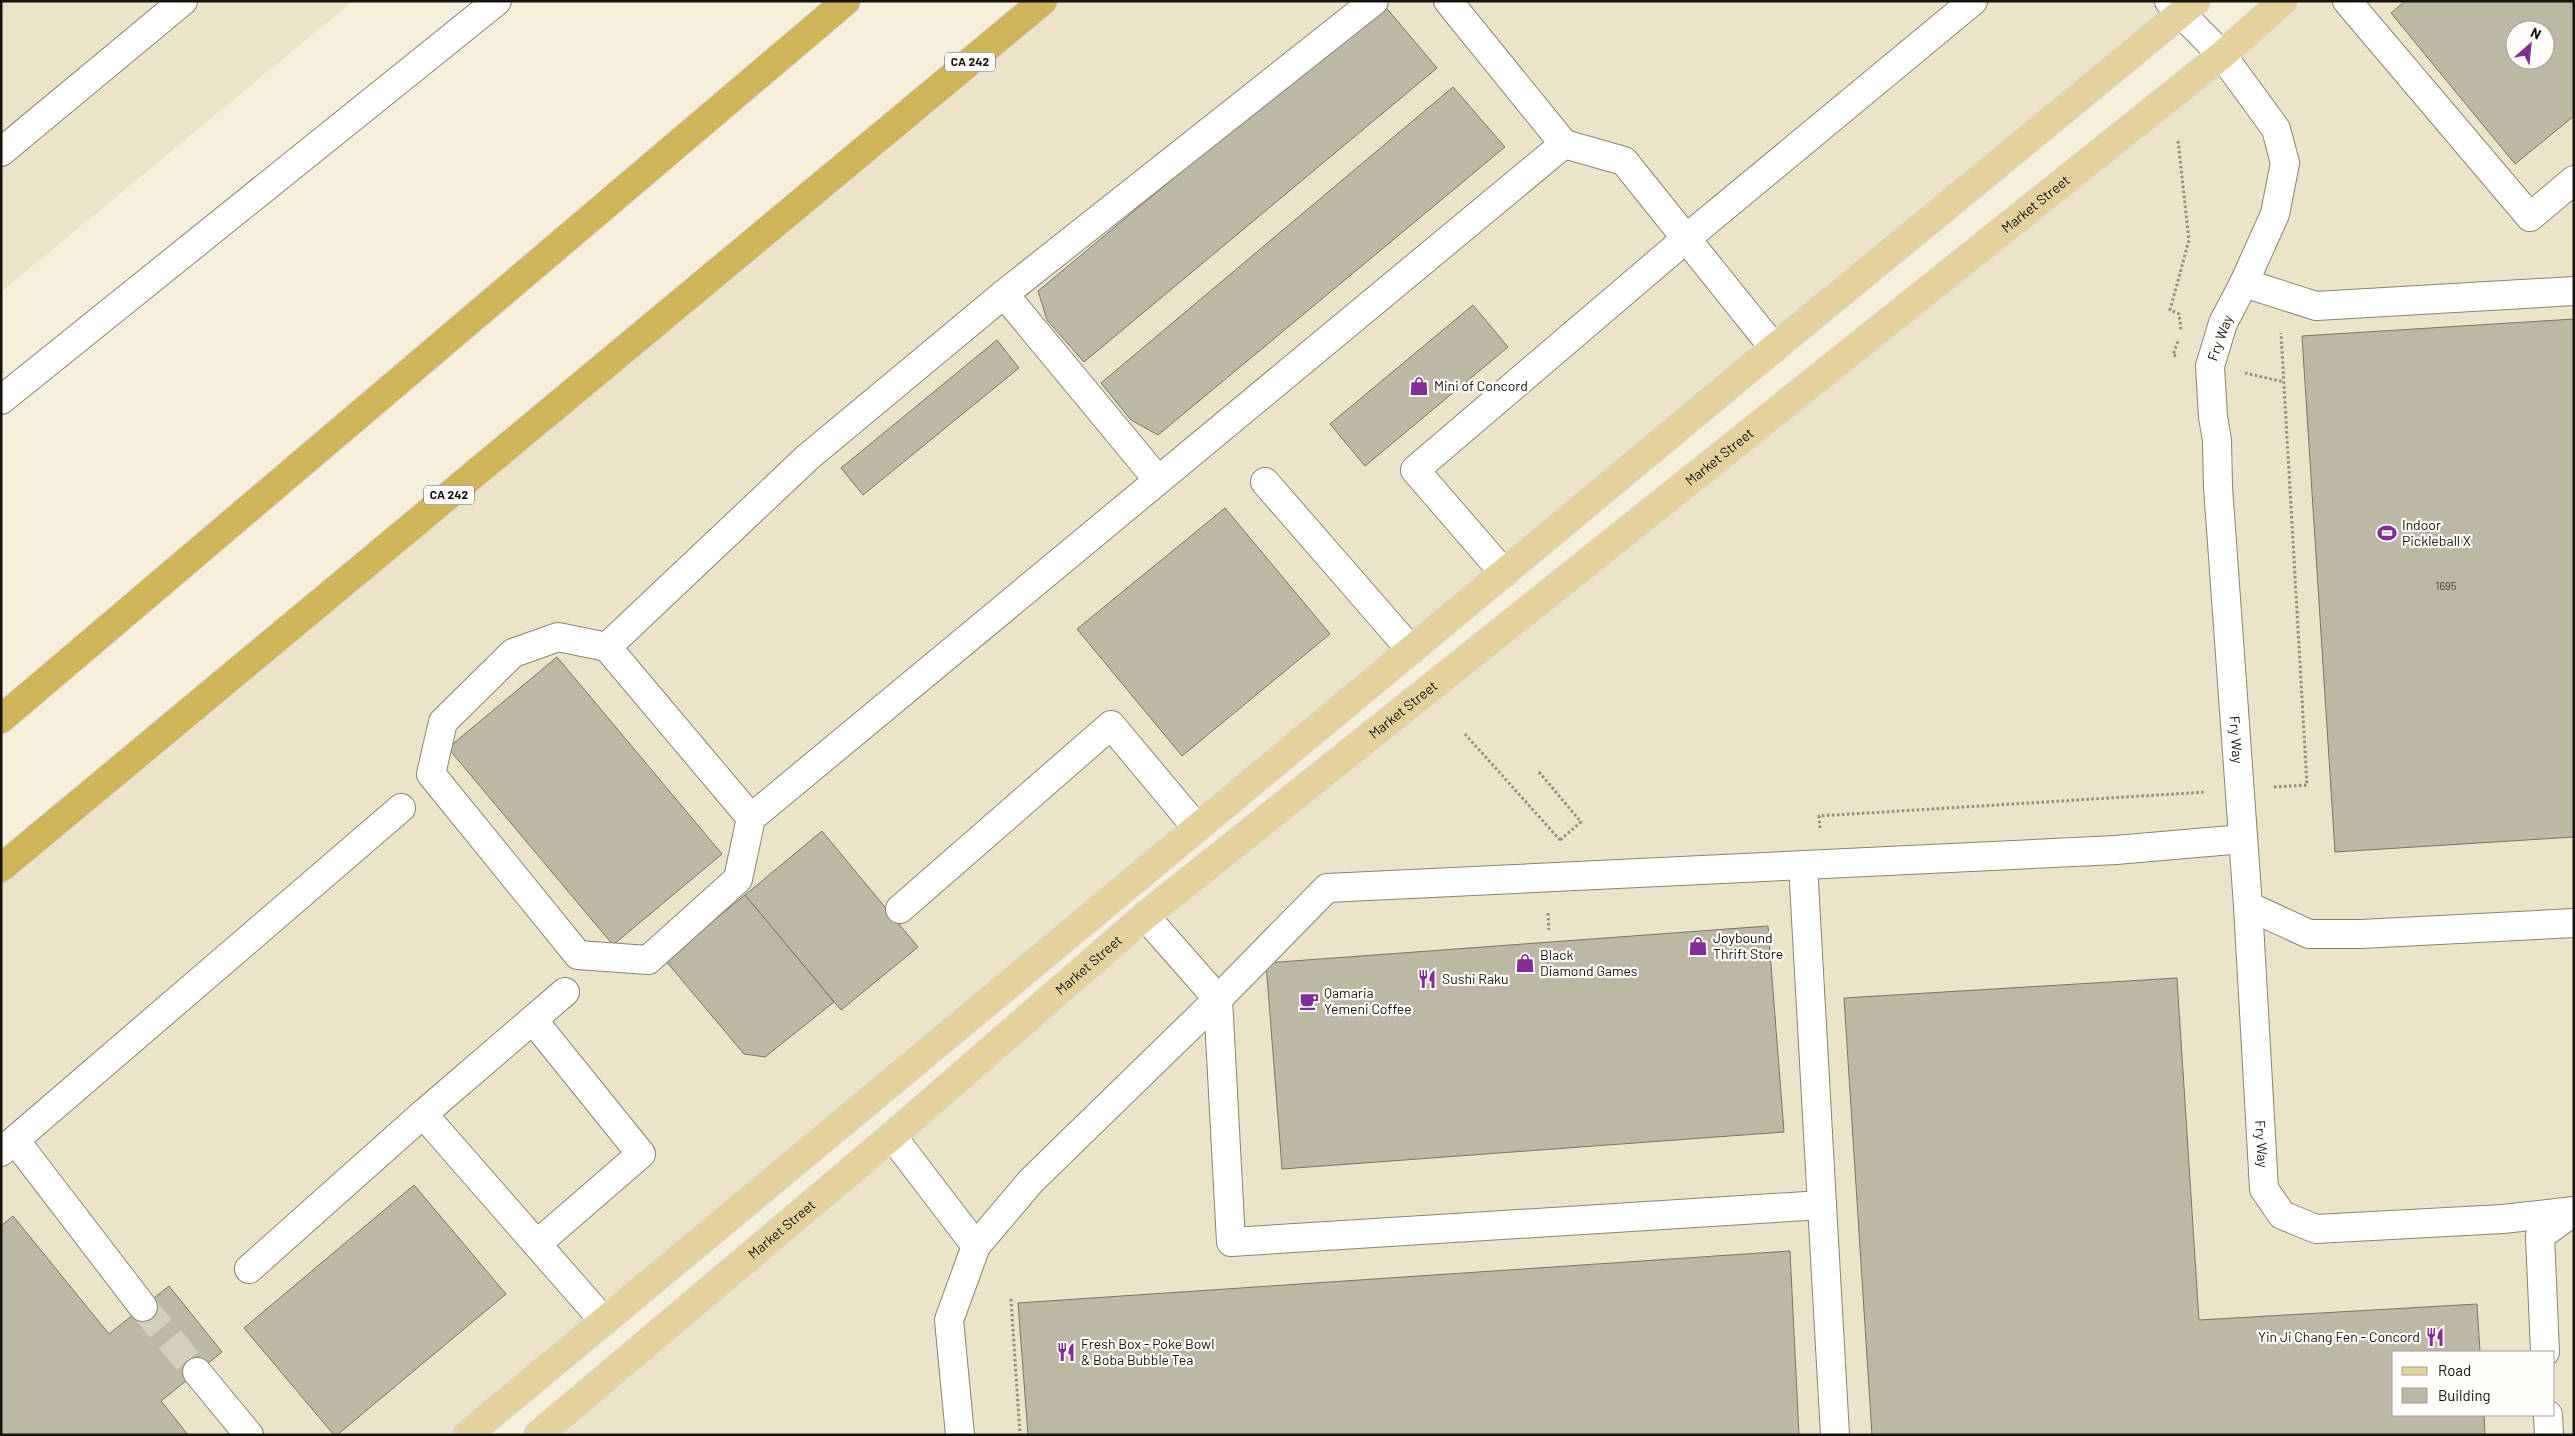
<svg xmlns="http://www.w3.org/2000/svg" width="2575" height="1436" font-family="Barlow,sans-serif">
  <rect width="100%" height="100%" fill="#f6efdb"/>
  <g fill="#ece4c8" fill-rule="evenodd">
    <polygon points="1,1 353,1 1,292"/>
    <polygon points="1043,1 2196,1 467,1435 1,1435 1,868"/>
    <path d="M2283,1H2574V1435H538L892,1136ZM2515,30H2545V60H2515ZM2394,1352H2554V1415H2394Z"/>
  </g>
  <g fill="#bdb8a4" stroke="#7b7664" fill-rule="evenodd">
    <path d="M2405,1H2574V116L2515,164L2391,13ZM2515,30H2545V60H2515Z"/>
    <polygon points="1383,4 1437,68 1084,362 1047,320 1038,291"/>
    <polygon points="1453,87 1505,147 1158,435 1131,420 1101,383"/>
    <polygon points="1473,305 1508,347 1365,466 1330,424"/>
    <polygon points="2574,319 2574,837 2335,852 2302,336"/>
    <polygon points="997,340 1019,368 863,495 841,468"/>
    <polygon points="1225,508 1330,634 1182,756 1077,629"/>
    <polygon points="557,657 722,854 613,945 448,748"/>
    <polygon points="822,831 918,947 841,1010 745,895"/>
    <polygon points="745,895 834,1002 765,1057 744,1054 665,960"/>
    <polygon points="1768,926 1784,1132 1282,1169 1266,963"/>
    <polygon points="2177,978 2199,1320 2477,1304 2480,1352 2394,1352 2394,1415 2484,1415 2485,1435 1872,1435 1844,998"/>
    <polygon points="414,1185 506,1294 337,1435 334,1435 244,1328"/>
    <polygon points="13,1216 109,1334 169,1286 222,1352 161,1401 188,1435 1,1435 1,1226"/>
    <polygon points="1790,1251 1799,1435 1028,1435 1018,1303"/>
  </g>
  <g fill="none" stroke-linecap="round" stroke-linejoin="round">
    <polyline stroke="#d4cebc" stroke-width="28" stroke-dasharray="28 14" stroke-linecap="butt" points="143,1307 197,1372"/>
    <g stroke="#8a8573" stroke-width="30">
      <g id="minor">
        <polyline points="1448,1 1564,144 1624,161 1774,348"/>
        <path id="s1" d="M2169,1L2222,55L2276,129L2285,163L2275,214L2244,283L2223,323L2210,366L2213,417L2217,440L2218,487L2248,906L2264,1189L2282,1215L2316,1229L2503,1219L2574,1211"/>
        <polyline points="2347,1 2530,217 2574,180"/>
        <polyline points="1,152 183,1"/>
        <polyline points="2244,283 2316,306 2574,291"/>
        <polyline points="1004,294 1374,1"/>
        <polyline points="1,400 497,1"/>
        <polyline points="1158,480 1004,294 808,457 607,647 751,818 1564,144"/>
        <polyline points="1265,482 1411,650"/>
        <polyline points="1504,573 1415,470 1688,237 1973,1"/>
        <polyline points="607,647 558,637 513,653 443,722 431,774 578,955 648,960 738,879 751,818"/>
        <polyline points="2248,906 2309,934 2361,934 2574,923"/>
        <polyline points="900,909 1111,725 1197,828"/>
        <polyline points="1145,916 1218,999 1327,888 2116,850 2243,839"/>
        <polyline points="565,992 423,1114 604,1321"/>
        <polyline points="533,1020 641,1154 537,1244"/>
        <polyline points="892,1136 976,1246 949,1320 960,1435"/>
        <polyline points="15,1140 143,1307"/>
        <polyline points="1,1152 401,808"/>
        <polyline points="1822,1205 1835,1435"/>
        <polyline points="976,1246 1031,1181 1218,999 1231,1242 1822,1205 1803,865"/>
        <polyline points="249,1269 423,1114"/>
        <polyline points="2545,1352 2540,1236 2573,1212"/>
        <polyline points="197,1372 249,1435"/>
        <polyline points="2548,1415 2549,1435"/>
      </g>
    </g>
    <g stroke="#dad9d8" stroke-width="30">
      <g id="major">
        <polyline points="467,1435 1774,348 2196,1"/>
        <path id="s2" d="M538,1435L892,1136L1145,916L2222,55L2283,1"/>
      </g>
    </g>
    <g stroke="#dad9d8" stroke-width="30">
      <g id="highway">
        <polyline points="1,719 846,1"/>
        <polyline points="1,868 1043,1"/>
      </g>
    </g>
    <g stroke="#938e80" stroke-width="3" stroke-dasharray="2.5 2.5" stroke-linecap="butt">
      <polyline points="2178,141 2189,240 2170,310 2179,314 2181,330"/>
      <polyline points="2176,356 2173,355 2178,341"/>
      <polyline points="2245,373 2284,382"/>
      <polyline points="1465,734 1560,840 1559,841"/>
      <polyline points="1539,772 1581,822 1560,840"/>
      <polyline points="2274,787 2307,785 2281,333"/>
      <polyline points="1820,828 1819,816 2206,792"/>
      <polyline points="1548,913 1549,930"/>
      <polyline points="1011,1299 1020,1435"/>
    </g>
    <use href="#minor" stroke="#fff" stroke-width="28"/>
    <use href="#major" stroke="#e3d29b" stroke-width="28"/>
    <use href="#highway" stroke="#d0b459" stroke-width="28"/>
  </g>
  <defs>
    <g id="shop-bare" transform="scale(1.5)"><path d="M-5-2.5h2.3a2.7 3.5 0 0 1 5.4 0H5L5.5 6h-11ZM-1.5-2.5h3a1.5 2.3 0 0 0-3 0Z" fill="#842b99" stroke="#fefdf9" stroke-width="2.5" paint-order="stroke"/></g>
    <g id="stadium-bare" transform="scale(1.5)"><path d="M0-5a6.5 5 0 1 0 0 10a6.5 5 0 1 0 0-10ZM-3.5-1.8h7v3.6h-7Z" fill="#842b99" stroke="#fefdf9" stroke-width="2.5" paint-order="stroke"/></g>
    <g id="restaurant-bare" transform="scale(1.5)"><path d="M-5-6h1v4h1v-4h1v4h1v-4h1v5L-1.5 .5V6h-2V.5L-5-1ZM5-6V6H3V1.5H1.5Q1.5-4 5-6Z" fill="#842b99" stroke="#fefdf9" stroke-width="2.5" paint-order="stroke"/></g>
    <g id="cafe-bare" transform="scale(1.5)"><path d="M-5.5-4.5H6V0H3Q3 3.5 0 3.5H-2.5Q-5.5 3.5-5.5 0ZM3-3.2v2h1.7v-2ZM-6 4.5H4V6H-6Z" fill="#842b99" stroke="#fefdf9" stroke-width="2.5" paint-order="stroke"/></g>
  </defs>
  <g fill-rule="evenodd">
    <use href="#shop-bare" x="1419" y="386"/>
    <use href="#stadium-bare" x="2387" y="533"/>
    <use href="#shop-bare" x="1698" y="946"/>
    <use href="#shop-bare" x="1525" y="963"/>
    <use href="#restaurant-bare" x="1427" y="979"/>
    <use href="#cafe-bare" x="1309" y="1001"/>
    <use href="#restaurant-bare" x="2435" y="1337"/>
    <use href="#restaurant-bare" x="1066" y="1352"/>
  </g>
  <g text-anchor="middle" stroke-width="4.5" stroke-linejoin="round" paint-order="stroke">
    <g font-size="11" fill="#3f3c32">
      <text x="2446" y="590">1695</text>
    </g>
    <g fill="#fefdf9" stroke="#5b5953" stroke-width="1">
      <rect x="945" y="52.5" width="50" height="19" rx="4"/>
      <rect x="424" y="485.5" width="50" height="19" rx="4"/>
    </g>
    <g font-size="12" font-weight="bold" fill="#15130c">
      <text x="970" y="66">CA 242</text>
      <text x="449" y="499">CA 242</text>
    </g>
    <g font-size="14" fill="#15130c" stroke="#fefdf9">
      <text dy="5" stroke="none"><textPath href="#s2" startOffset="1939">Market Street</textPath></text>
      <text transform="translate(2220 338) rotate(-70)" y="5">Fry Way</text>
      <text dy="5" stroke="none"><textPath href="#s2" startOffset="1534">Market Street</textPath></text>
      <text dy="5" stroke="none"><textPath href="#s2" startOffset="1129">Market Street</textPath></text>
      <text dy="5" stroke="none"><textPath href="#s1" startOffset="795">Fry Way</textPath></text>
      <text dy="5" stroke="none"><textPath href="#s2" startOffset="724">Market Street</textPath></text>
      <text dy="5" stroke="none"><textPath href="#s1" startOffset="1200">Fry Way</textPath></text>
      <text dy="5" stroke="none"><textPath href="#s2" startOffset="319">Market Street</textPath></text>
    </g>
    <g font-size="14" fill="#15130c" stroke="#fefdf9" text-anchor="start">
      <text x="1434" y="391">Mini of Concord</text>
      <text x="2402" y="530">Indoor<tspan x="2402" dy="16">Pickleball X</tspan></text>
      <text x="1713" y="943">Joybound<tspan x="1713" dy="16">Thrift Store</tspan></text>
      <text x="1540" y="960">Black<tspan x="1540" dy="16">Diamond Games</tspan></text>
      <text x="1442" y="984">Sushi Raku</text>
      <text x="1324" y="998">Qamaria<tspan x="1324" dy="16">Yemeni Coffee</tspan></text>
      <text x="2420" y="1342" text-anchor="end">Yin Ji Chang Fen - Concord</text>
      <text x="1081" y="1349">Fresh Box - Poke Bowl<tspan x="1081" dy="16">&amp; Boba Bubble Tea</tspan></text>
    </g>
  </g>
  <rect width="2575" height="1436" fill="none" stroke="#15130c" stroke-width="5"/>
  <rect x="2392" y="1351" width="162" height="65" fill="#fefdf9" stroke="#a19f9a"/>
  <rect x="2402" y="1367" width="25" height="8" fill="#e3d29b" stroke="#a19f9a"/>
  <text x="2438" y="1376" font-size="15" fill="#15130c">Road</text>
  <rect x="2402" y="1388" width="25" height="15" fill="#bdb8a4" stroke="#a19f9a"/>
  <text x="2438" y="1401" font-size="15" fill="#15130c">Building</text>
  <g transform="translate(2530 45) rotate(27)"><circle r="24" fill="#fefdf9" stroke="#a19f9a"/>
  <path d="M0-4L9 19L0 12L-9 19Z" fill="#842b99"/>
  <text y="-8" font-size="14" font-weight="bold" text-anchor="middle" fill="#15130c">N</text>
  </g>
</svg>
